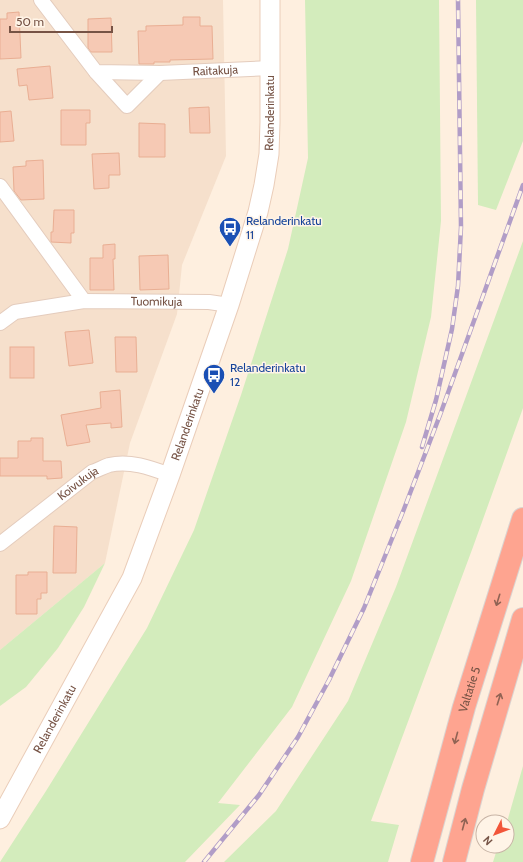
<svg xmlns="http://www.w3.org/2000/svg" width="523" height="862" font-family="Cabin,sans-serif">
  <rect width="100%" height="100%" fill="#feefdf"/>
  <polygon fill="#f6e0cc" points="0,0 223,0 226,156 182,265 177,314 130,443 105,563 0,650"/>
  <g fill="#d3ecbc">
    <polygon points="305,0 439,0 441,221 431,317 406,422 351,581 292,707 218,803 240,805 185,862 0,862 46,791 147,628 194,530 241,395 288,249 308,158"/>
    <polygon points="476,0 523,0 523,141 496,210 478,205"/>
    <polygon points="523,241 523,408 473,547 371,821 399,825 388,862 224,862 276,811 348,701 396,587"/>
    <polygon points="105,563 84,607 58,648 26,687 0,706 0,650"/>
    <polygon points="523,766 523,862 493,862 498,846 507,846 507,822"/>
  </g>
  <g fill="#f6c9b4" stroke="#e9ae93">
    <polygon points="19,12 21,58 0,59 0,19 7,19 7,13"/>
    <polygon points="183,17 200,17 200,26 212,26 213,59 170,60 170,62 154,62 154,64 139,64 138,31 146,31 146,26 183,25"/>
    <polygon points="111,18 112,52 91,52 88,48 88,19"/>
    <polygon points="50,66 53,98 29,100 27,85 19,86 17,69"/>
    <polygon points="209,107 210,133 190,133 189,108"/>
    <polygon points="61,110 90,110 90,123 86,123 86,145 61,145"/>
    <polygon points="11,111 14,141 0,142 0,112"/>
    <polygon points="139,123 165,124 165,157 139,157"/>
    <polygon points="119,153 120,175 109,175 109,188 94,189 92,154"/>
    <polygon points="43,160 44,199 21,200 14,191 13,167 26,166 26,161"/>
    <polygon points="54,210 74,210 74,233 71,233 71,243 51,242 51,232 53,232"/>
    <polygon points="115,244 115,259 113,259 114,290 90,290 90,258 103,258 103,245"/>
    <polygon points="168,255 169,289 140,290 139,256"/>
    <polygon points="89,330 93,363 69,366 65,332"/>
    <polygon points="115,337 136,337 137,372 116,372"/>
    <rect x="10" y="347" width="24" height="31"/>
    <polygon points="120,390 122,427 111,428 111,423 86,425 90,442 67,446 61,415 101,408 100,392"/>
    <polygon points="31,438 43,438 43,461 61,461 62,478 47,479 47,476 0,476 0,458 18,458 18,441 31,441"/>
    <polygon points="54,526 77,527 76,573 53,573"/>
    <polygon points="28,572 47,572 47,593 41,593 41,599 37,599 37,614 16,614 16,575 28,575"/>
  </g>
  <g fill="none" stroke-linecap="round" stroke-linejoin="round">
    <g stroke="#e4ccbd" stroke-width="16">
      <g id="street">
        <path id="s1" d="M41,0L96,72L160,73L271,68"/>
        <polyline points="96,72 127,106 160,73"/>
        <polyline points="0,186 84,301"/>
        <path id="s2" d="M0,323L15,312L84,301L209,302L229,305"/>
        <path id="s3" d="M0,544L92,472C98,470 103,467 109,465C130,460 151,468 170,475"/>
      </g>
    </g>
    <g stroke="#eacdb9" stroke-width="21">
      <g id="secondary">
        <path id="s4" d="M0,819L132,578L170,475L229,305L258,212L264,185L269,154L270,122V0"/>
      </g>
    </g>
    <g stroke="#dbd2cf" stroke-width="24">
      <g id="highway">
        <path id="s5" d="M422,862L464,707L523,519"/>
        <polyline points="454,862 473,789 523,619"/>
      </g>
    </g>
    <use href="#street" stroke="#fff" stroke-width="14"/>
    <use href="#secondary" stroke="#fff" stroke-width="19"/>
    <use href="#highway" stroke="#fea490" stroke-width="22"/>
    <g stroke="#b19dc7" stroke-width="4.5">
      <g id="rail">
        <polyline points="422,447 436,400 452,329 458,286 461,227 458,0"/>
        <polyline points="204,862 259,795 298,737 329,680 364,608 404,509 440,415 523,185"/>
      </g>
    </g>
    <use href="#rail" stroke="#fff4e7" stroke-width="3" stroke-dasharray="9" stroke-linecap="butt"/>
  </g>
  <defs><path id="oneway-shaft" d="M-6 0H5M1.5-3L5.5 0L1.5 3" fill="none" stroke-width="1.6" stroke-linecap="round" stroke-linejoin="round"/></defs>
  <g stroke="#916354">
    <use href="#oneway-shaft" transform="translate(498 600) rotate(107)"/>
    <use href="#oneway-shaft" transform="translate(499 699) rotate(-73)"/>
    <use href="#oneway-shaft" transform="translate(456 738) rotate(105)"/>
    <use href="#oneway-shaft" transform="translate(464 824) rotate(-75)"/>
  </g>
  <defs>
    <g id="bus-pin" transform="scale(1.15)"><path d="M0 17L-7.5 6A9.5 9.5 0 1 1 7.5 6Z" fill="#1a4fb4" stroke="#fff4e7"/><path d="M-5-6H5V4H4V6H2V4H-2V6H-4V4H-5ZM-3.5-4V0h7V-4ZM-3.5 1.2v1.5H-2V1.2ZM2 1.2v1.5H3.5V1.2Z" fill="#fff"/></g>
  </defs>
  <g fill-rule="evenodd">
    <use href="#bus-pin" x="230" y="228"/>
    <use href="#bus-pin" x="214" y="375"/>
  </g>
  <g text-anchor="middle" stroke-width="3" stroke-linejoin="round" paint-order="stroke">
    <g font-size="12" fill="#765345" stroke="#fff4e7">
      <text dy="4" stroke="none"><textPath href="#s1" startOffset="210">Raitakuja</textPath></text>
      <text dy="4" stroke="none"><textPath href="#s4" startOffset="762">Relanderinkatu</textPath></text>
      <text dy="4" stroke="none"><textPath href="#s2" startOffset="161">Tuomikuja</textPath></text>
      <text dy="4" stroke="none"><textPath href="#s4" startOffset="438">Relanderinkatu</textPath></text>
      <text dy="4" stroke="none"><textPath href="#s3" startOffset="99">Koivukuja</textPath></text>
      <text dy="4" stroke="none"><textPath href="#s5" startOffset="179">Valtatie 5</textPath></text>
      <text dy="4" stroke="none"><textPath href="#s4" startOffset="114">Relanderinkatu</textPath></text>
    </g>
    <g font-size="12" fill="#164399" stroke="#fff4e7" text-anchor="start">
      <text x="246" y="225">Relanderinkatu<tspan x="246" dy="14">11</tspan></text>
      <text x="230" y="372">Relanderinkatu<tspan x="230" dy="14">12</tspan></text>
    </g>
  </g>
  <g transform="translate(495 834) rotate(228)"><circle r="19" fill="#fff4e7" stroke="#c8b4a6"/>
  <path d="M0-3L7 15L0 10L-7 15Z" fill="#f25539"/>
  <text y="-6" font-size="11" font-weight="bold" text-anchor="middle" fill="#765345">N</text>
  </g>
  <path d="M10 26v6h102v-6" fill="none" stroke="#765345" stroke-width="2"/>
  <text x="16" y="26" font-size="12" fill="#765345" stroke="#fff4e7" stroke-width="3" paint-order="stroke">50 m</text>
</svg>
